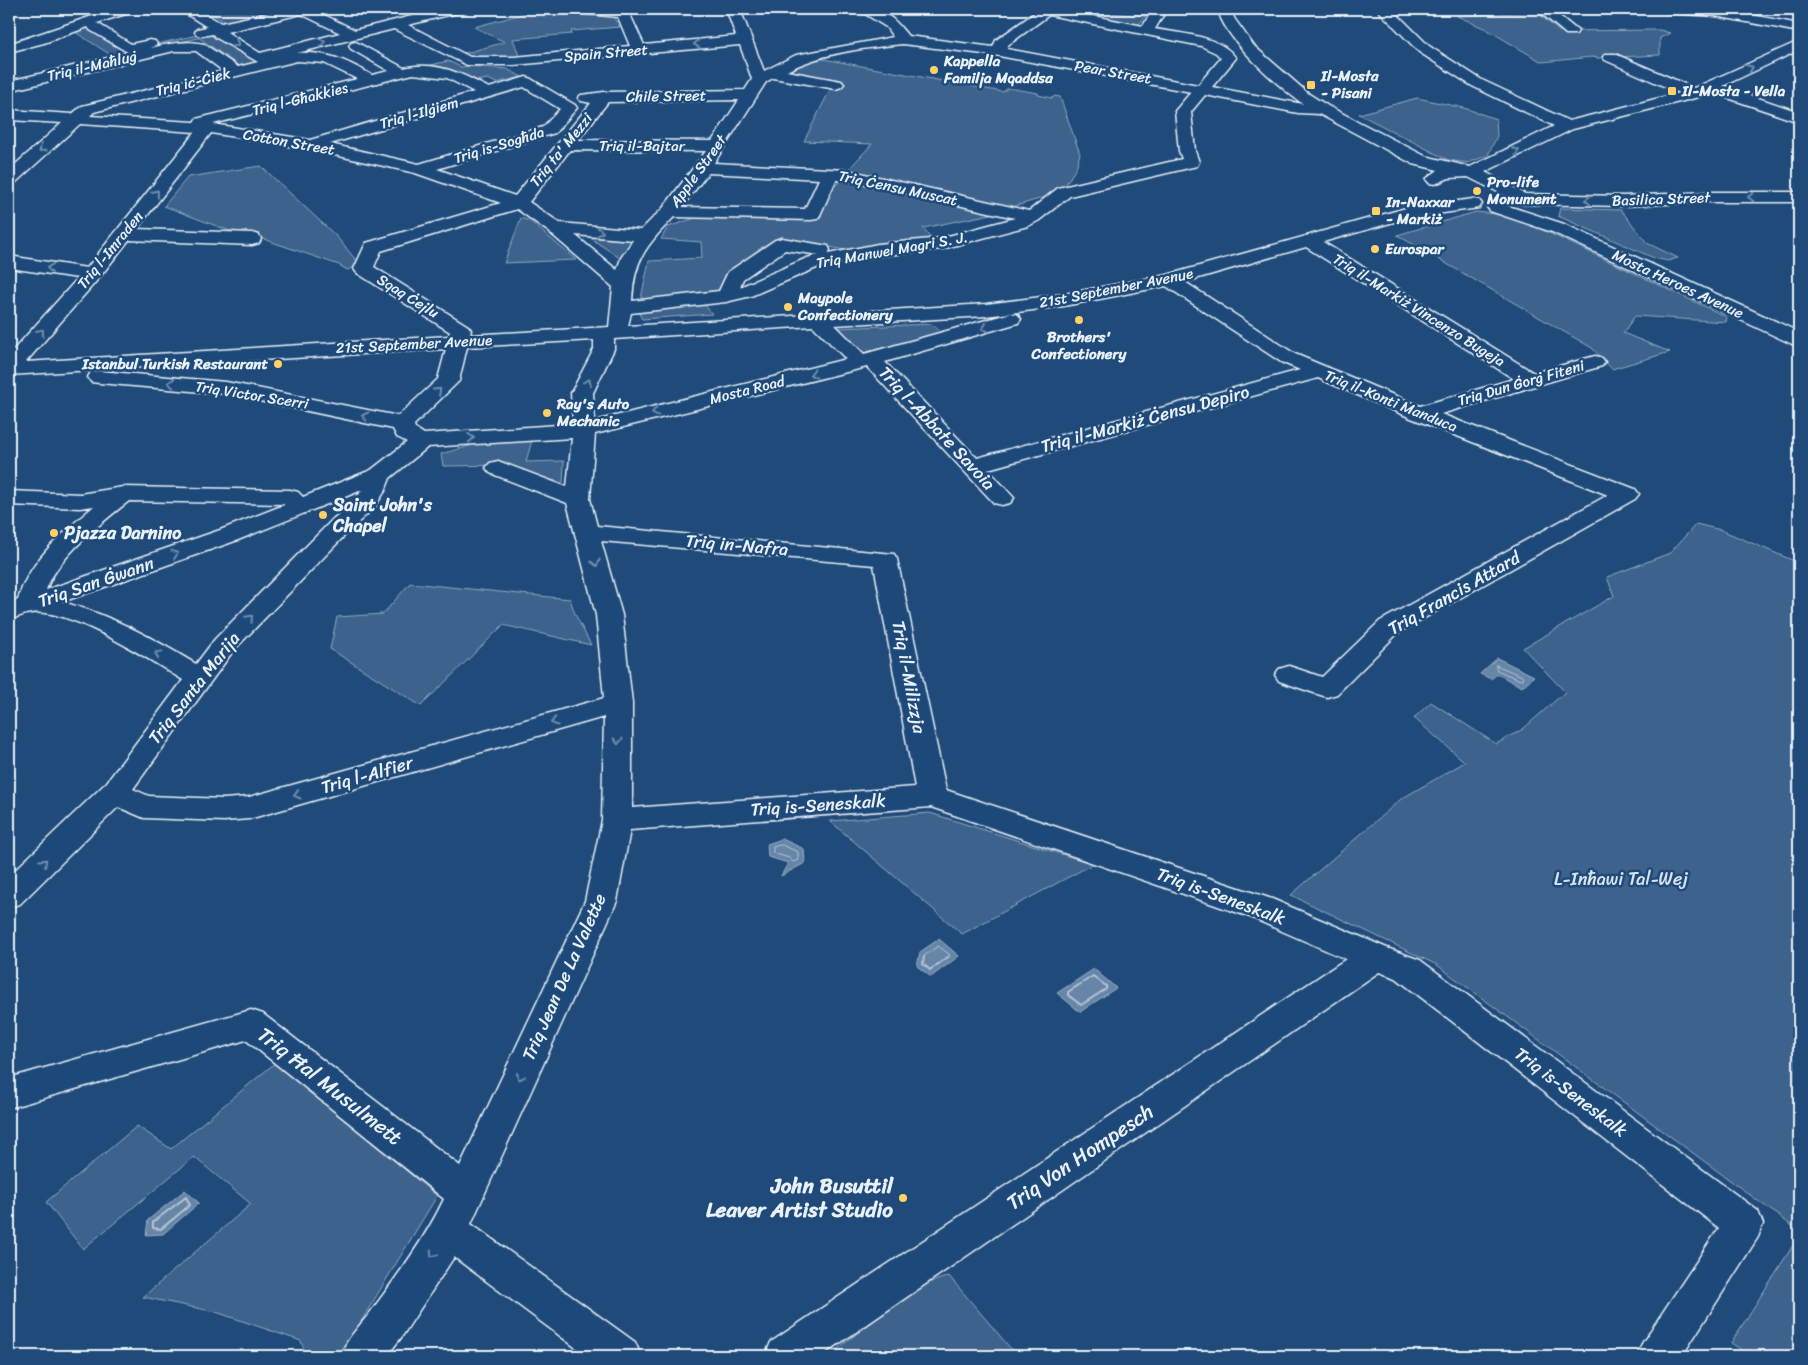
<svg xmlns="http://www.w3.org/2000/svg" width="1808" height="1365" font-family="Sriracha,sans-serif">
  <rect width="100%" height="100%" fill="#1f4a7a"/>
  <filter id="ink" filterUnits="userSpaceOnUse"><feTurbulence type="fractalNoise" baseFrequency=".02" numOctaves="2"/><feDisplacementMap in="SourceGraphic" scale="10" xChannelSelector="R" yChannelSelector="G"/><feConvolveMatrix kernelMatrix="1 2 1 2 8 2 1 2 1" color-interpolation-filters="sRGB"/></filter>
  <g filter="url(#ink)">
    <g fill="#3c628c" stroke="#92aac2">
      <polygon points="203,9 282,9 285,10 232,22 224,21"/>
      <polygon points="1053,9 1058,9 1146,16 1137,27"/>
      <polygon points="538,10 613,17 620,27 571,31 572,34 513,39 520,58 478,59 462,54 505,42 474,27"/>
      <polygon points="1536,12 1559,31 1660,30 1670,33 1660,38 1660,55 1598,58 1592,57 1542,62 1486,29 1457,16"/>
      <polygon points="88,27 124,51 207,33 255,60 314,47 308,52 241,67 199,38 114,57 75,32"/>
      <polygon points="818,58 1003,92 1008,88 1038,93 1038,95 1052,98 1055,96 1060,97 1080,154 1076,168 1066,184 1053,195 1012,207 849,173 848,170 872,144 804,141 832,86 844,81 796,73 791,69"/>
      <polygon points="448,61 461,67 469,66 507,69 522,77 496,83 488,79 477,81 454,73 418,68"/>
      <polygon points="1417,98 1464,108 1496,119 1497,136 1488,155 1468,163 1448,160 1359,114"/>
      <polygon points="261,166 336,236 360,265 347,270 339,265 246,233 227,230 164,206 188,177"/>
      <polygon points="843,178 996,213 923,228 930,238 922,243 854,252 801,241 797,244 776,243 717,294 640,303 649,261 702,258 701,242 661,239 668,227 698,217 820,218 830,191"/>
      <polygon points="1560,208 1621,210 1647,243 1678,258 1668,261 1654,258 1558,216"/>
      <polygon points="1476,212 1506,215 1526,222 1727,317 1726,322 1635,316 1623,333 1670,352 1612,369 1592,348 1397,235"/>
      <polygon points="521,218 530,221 576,260 504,263"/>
      <polygon points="589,237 636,241 624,261"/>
      <polygon points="701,300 712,314 642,319 637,310"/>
      <polygon points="932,324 942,333 860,354 836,328"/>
      <polygon points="532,440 526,462 564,461 563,483 517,472 512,465 443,466 441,454 480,443"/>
      <polygon points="1696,524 1721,530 1799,563 1799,1231 1437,965 1291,895 1401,799 1465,762 1414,718 1431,702 1496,744 1523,729 1565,692 1523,648 1614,596 1607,577 1670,553"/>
      <polygon points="410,583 570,599 575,614 591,645 503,625 421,706 330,649 337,617 383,614"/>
      <polygon points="930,813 1093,864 962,934 830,821"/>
      <polygon points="275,1063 437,1196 340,1356 306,1356 301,1341 216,1312 143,1297 251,1204 194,1157 83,1249 46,1202 137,1126 171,1149"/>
      <polygon points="1799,1236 1799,1356 1751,1356 1731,1343"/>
      <polygon points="949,1276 1017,1356 828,1356 917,1287"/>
    </g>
    <g fill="#6685a7" stroke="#9ab0c7">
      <polygon points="1497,658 1534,676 1522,687 1497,674 1491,679 1480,674"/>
      <polygon points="782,839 804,849 805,863 781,876 788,863 768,857 767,844"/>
      <polygon points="939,939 959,956 931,977 917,966 920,952"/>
      <polygon points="1094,969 1116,988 1080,1012 1057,993"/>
      <polygon points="185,1190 199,1203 163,1234 146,1235 148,1220"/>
    </g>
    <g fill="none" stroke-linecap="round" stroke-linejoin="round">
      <g stroke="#b4c6d8" stroke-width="1">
        <polygon points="1496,665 1522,676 1523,679 1520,680 1497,670"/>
        <polygon points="782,845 798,852 798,860 793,862 789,858 773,853 773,847"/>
        <polyline points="924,958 924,956 938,946 949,954 950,956 947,958"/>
      </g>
      <g stroke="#b4c6d8" stroke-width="2">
        <polyline points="924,957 923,964 930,970 948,957"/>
        <polygon points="1093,976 1106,986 1106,989 1081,1005 1068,995 1068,992"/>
        <polygon points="186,1197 190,1205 161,1229 153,1228 153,1222"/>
      </g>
      <g stroke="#e8f1f8" stroke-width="3">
        <g id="minor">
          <path d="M113,9H134L132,12L97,23L131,44L150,40L155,41L157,44L151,48C168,44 186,40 204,44L238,67L258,62L215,37L213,34L202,36L197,35L195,32L197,29L207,27L183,12L181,9H197L221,23L286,9H312L355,30L440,9H463L461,12L408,25L470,57H514L630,46L618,17L580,13L575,12L573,9L628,10L644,45L736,36L726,9H740L764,71L796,55L893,37L886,27L862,12L860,9C885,9 893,17 908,36L993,47L996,40L1036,12L1033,9H1059L1143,26L1153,9H1167L1155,29C1181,34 1220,35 1236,58L1212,87L1303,104C1279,87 1223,38 1218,9H1232L1234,18L1254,46L1309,94L1328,106L1425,156L1470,167L1554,126L1472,86L1419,52L1377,9H1392L1429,46L1482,80L1569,121L1679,93L1605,60L1603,57L1605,54H1615L1694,88L1799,41V50L1723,86L1799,112V122L1710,92L1699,97L1573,129L1485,172L1525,194L1623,196L1709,192H1799V202H1709L1623,206L1522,204L1468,177L1449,178L1435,184L1429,183L1426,179L1438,170L1413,164L1319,114L1298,113L1205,95L1191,112L1195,151L1199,162L1197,166L1070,196L1038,221L1028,226L942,249L878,256L819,267L751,296L726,302L631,313L628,326L986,304L1064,294L1167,275L1406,208L1473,199L1479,200L1482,204L1479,208L1408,218L1323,242L1534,373L1595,356L1602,358L1605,362L1602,366L1441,414L1635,489L1639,494L1635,499L1398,633L1337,694L1327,697L1317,694L1279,681L1275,675L1279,669L1289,666L1322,677L1380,621L1608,495L1411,418L1318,378L988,469L1014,498L1010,503L1002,505L994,503L867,367L595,434L590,499L597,526L894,554L897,559L946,790L1272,899L1387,948L1420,960L1758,1211L1763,1224L1758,1237L1682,1356H1637L1643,1342L1719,1228L1396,978L1379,972L821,1356H765L771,1342L1346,959L1250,917L931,807L630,830L617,901L471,1224L635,1342L641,1356H587L454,1257L403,1335L387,1356H340C348,1336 363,1323 375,1306C400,1272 426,1237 444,1199L246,1040L9,1108V1078L251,1010L263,1014L460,1166L585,901L602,820L604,717L249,819L224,821L144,818L118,807L20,904L9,907V876L107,782L183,680C150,660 69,607 31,613C23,614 16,618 9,620V603L18,600C28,561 65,531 94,506L80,508L9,505V491L80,494L123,487L290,490L298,492L303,497L371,470L407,442L397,437L393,429L226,394L99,383L91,382L88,377L91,372L99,371L226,382L398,416L438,379L446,349L9,375V355L78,278L9,268V256L87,268L195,132L80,124L15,183L9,184V170L62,123L9,120V110L72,114L82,106L223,71L196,51H174L9,91V81L129,53L90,30L88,27L44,43L9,52V44ZM301,14L340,33L260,53L227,32ZM1049,15L1201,46L1216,53L1221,58L1198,85L1007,49L1008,45ZM394,29L467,65H514L740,45L752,79L745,90L604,92L581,95L578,98L581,101L591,103L515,196L437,169L555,133L577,108L575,105L531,79L526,77L489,88C463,74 435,60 404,68L356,42L351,43L349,46L351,49L389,71L372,75C347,61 327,51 297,53ZM903,44L999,56L1191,92L1175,111L1179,151L1182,159L1058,188L1029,211L847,170L714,163L766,82L773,78L836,89L841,87L844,84L841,81L787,71C821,53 864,48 903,44ZM297,61L324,63L357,79L196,119L194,122L90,116L94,112ZM413,74L447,78L474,92L310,140L213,124ZM524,87L560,109L543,127L419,164L330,144ZM739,100L712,141L578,140L608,102ZM211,133L312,150L415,173L501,203L366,243L354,269L357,273L450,332L449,336L26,362L99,278L129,240L252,245L259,243L261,239L259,235L252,233L137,229ZM570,150L706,151L663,208L641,230L560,223L529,202ZM708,173L819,179L805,209L682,207ZM836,180H847L1015,218L941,238L878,244L828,254L830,250L828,246L782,238L775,240L728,272L719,291L632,301C634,259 646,246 674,217L811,220L817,219L820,215ZM517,209L549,232L613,287L609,327L470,335L471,330L468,326L374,267L381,251ZM575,235L633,240L621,258L617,270ZM1306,247L1514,379L1420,406L1295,354L1185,282ZM785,250L819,255L807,258L740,287L743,279ZM1166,286L1281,362L1300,370L977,458L885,362L1018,323L1021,319L1018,315L1011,313L1004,315L864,354L835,325L986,316L1064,306ZM813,326L846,359L595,421L593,393L614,349V339ZM594,340V349L571,393L573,424L424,434L415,428L414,425L459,381L467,347ZM572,438L567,487L498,461L490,463L486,468L490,473L567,503L596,615L604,698L249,797L224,799L149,796L133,789L233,651L352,528L374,508L385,491L390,478L428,447ZM362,490L353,503L334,518L215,639L196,664C153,638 111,615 62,602L238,540ZM129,501L284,504V505L220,530L46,590C57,558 102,522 129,501ZM601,541L874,565L915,787L632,808V703L622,615Z"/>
          <polygon points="1536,9 1551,9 1578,31 1576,34 1566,34"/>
          <polygon points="1662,9 1720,9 1799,24 1799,32 1715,16 1669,13"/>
          <polygon points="1496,202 1564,224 1799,332 1799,346 1792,344 1552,232 1490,211 1487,207 1490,203"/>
        </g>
      </g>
      <use href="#minor" fill="#1f4a7a" fill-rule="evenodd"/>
    </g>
    <defs><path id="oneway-chevron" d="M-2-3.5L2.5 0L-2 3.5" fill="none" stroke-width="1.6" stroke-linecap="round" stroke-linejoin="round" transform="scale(1.25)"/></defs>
    <g stroke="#6f8dac">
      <use href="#oneway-chevron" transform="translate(322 42) rotate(-14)"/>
      <use href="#oneway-chevron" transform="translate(236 44) rotate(32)"/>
      <use href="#oneway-chevron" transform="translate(697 44) rotate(175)"/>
      <use href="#oneway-chevron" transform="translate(1750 68) rotate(-25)"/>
      <use href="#oneway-chevron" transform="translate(42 149) rotate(138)"/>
      <use href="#oneway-chevron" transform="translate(1516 151) rotate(-25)"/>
      <use href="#oneway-chevron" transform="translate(156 193) rotate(-52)"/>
      <use href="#oneway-chevron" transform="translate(1751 197) rotate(-180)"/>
      <use href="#oneway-chevron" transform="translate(1588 200) rotate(-179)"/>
      <use href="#oneway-chevron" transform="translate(600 232) rotate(5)"/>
      <use href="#oneway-chevron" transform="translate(50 268) rotate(-172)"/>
      <use href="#oneway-chevron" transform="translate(985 328) rotate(163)"/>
      <use href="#oneway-chevron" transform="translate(41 332) rotate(-49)"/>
      <use href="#oneway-chevron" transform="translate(813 374) rotate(166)"/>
      <use href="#oneway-chevron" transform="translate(588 382) rotate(-64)"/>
      <use href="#oneway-chevron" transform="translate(171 383) rotate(-175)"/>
      <use href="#oneway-chevron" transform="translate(438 391) rotate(-44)"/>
      <use href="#oneway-chevron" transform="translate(655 412) rotate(166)"/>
      <use href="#oneway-chevron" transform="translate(365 416) rotate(-167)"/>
      <use href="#oneway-chevron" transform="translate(471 438) rotate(-4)"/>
      <use href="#oneway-chevron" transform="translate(175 554) rotate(-19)"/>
      <use href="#oneway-chevron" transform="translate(596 563) rotate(76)"/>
      <use href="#oneway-chevron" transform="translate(250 618) rotate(-46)"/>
      <use href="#oneway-chevron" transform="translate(158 654) rotate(-151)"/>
      <use href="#oneway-chevron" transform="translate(554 722) rotate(164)"/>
      <use href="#oneway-chevron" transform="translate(618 741) rotate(91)"/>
      <use href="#oneway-chevron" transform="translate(297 795) rotate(164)"/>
      <use href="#oneway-chevron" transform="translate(44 862) rotate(-43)"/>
      <use href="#oneway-chevron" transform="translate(520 1077) rotate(115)"/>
      <use href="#oneway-chevron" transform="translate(433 1254) rotate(124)"/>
    </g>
  </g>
  <g fill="#ffd166" stroke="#1f4a7a" stroke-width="2">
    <circle cx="934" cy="70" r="5"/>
    <rect x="1306" y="80" width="10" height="10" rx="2.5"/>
    <rect x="1667" y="86" width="10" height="10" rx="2.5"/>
    <circle cx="1477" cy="191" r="5"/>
    <rect x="1371" y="206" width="10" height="10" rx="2.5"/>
    <circle cx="1375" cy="249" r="5"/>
    <circle cx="788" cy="307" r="5"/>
    <circle cx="1079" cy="320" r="5"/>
    <circle cx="278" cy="364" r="5"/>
    <circle cx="547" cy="413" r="5"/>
    <circle cx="323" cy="515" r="5"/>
    <circle cx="54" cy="533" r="5"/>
    <circle cx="903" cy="1198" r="5"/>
  </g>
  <g text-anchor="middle" stroke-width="5" stroke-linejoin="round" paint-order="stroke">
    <g font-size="15" fill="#e8f1f8" stroke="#1f4a7a">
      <text transform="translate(606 53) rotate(-5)" y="5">Spain Street</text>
      <text transform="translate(92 66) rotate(-13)" y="5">Triq il-Maħluġ</text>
      <text transform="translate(1113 72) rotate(10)" y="5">Pear Street</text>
      <text transform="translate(193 82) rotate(-14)" y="5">Triq iċ-Ċiek</text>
      <text transform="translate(666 96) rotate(-1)" y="5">Chile Street</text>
      <text transform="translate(300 99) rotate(-14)" y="5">Triq l-Għakkies</text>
      <text transform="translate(419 113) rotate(-16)" y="5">Triq l-Ilġiem</text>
      <text transform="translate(289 142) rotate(10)" y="5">Cotton Street</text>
      <text transform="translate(499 145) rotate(-17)" y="5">Triq is-Sogħda</text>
      <text x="642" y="151">Triq il-Bajtar</text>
      <text transform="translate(561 150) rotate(-51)" y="5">Triq ta' Mezzi</text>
      <text transform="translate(698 171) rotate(-54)" y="5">Apple Street</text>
      <text transform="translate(898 188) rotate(12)" y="5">Triq Ċensu Muscat</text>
      <text transform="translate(1661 199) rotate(-2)" y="5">Basilica Street</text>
      <text transform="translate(110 250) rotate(-51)" y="5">Triq l-Imraden</text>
      <text transform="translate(892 250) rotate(-10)" y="5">Triq Manwel Magri S. J.</text>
      <text transform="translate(1678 284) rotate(25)" y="5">Mosta Heroes Avenue</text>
      <text transform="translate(1116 288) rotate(-11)" y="5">21st September Avenue</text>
      <text transform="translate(408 296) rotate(32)" y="5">Sqaq Ċejlu</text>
      <text transform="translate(1419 310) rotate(32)" y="5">Triq il-Markiż Vincenzo Bugeja</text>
      <text transform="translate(414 344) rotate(-3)" y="5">21st September Avenue</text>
      <text transform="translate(1521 383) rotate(-16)" y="5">Triq Dun Ġorġ Fiteni</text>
      <text transform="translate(747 390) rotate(-14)" y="5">Mosta Road</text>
      <text transform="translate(252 395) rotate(9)" y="5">Triq Victor Scerri</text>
      <text transform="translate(1391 401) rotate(22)" y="5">Triq il-Konti Manduca</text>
    </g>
    <g font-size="15" font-weight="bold" fill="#e8f1f8" stroke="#1f4a7a" text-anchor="start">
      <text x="944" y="66">Kappella<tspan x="944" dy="17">Familja Mqaddsa</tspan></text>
      <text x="1321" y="81">Il-Mosta<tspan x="1321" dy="17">- Pisani</tspan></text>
      <text x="1682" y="96">Il-Mosta - Vella</text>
      <text x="1487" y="187">Pro-life<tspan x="1487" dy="17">Monument</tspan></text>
      <text x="1386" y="207">In-Naxxar<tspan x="1386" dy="17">- Markiż</tspan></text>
      <text x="1385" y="254">Eurospar</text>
      <text x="798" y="303">Maypole<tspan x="798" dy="17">Confectionery</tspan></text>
      <text x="1079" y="342" text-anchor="middle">Brothers'<tspan x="1079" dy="17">Confectionery</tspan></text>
      <text x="268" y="369" text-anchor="end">Istanbul Turkish Restaurant</text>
      <text x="557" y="409">Ray's Auto<tspan x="557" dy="17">Mechanic</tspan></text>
    </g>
    <g font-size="18" fill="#e8f1f8" stroke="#1f4a7a">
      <text transform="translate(1145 419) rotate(-15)" y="6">Triq il-Markiż Ċensu Depiro</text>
      <text transform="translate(937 428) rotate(47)" y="6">Triq l-Abbate Savoia</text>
      <text transform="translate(737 545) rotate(5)" y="6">Triq in-Nafra</text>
      <text transform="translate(96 582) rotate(-19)" y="6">Triq San Ġwann</text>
      <text transform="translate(1454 593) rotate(-30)" y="6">Triq Francis Attard</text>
      <text transform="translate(909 677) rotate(79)" y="6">Triq il-Milizzja</text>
      <text transform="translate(194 688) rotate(-52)" y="6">Triq Santa Marija</text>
      <text transform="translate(367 775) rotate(-16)" y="6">Triq l-Alfier</text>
      <text transform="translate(818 805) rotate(-4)" y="6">Triq is-Seneskalk</text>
      <text transform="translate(1221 896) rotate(20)" y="6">Triq is-Seneskalk</text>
      <text transform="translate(564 977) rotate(-66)" y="6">Triq Jean De La Valette</text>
      <text transform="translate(1571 1092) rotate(37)" y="6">Triq is-Seneskalk</text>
    </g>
    <g font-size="18" font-weight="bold" fill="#e8f1f8" stroke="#1f4a7a" text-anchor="start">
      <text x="333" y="511">Saint John's<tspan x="333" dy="21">Chapel</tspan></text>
      <text x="64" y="539">Pjazza Darnino</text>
    </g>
    <g font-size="18" fill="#d7e3ed" stroke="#1f4a7a">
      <text x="1621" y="885">L-Inħawi Tal-Wej</text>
    </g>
    <g font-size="21" fill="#e8f1f8" stroke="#1f4a7a">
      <text transform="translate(330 1086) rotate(38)" y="7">Triq Ħal Musulmett</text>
      <text transform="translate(1080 1157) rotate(-34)" y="7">Triq Von Hompesch</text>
    </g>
    <g font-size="21" font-weight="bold" fill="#e8f1f8" stroke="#1f4a7a" text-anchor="end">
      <text x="893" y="1193">John Busuttil<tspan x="893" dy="24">Leaver Artist Studio</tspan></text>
    </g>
  </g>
  <rect width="1808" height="1365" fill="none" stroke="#1f4a7a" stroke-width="30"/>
  <rect x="15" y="15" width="1778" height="1335" fill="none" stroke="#e8f1f8" stroke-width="2" filter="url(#ink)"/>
</svg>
